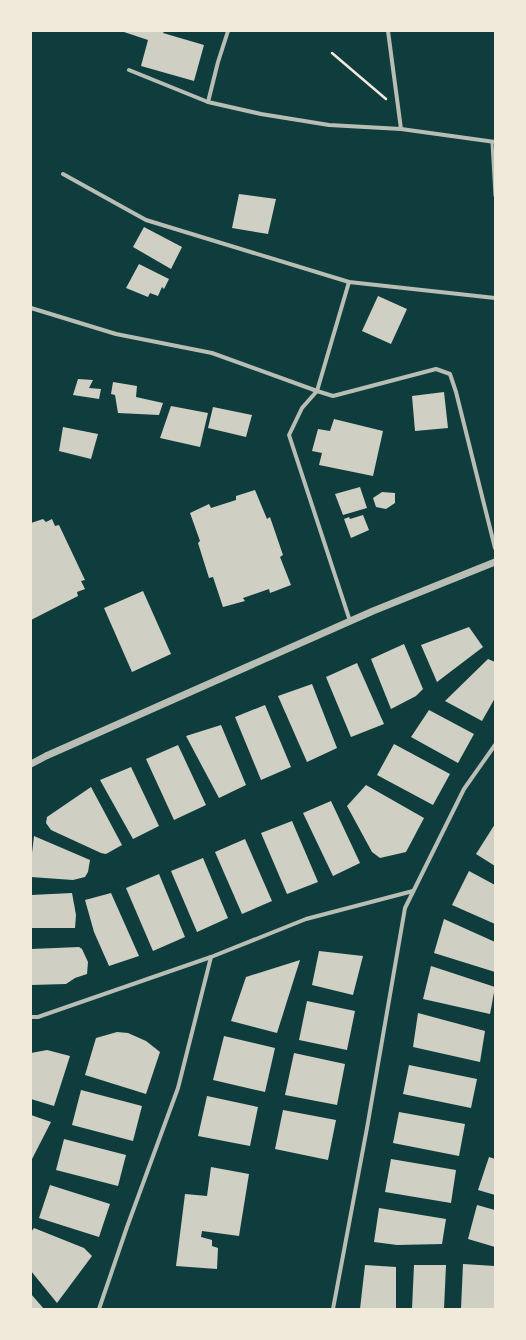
<svg xmlns="http://www.w3.org/2000/svg" width="526" height="1340" font-family="Mulish,sans-serif">
  <rect width="100%" height="100%" fill="#0f3d3e"/>
  <g fill="#cfcfc3">
    <polygon points="121,31 164,31 163,33 204,45 194,81 141,66 148,40"/>
    <polygon points="239,194 276,199 268,234 232,228"/>
    <polygon points="144,227 182,247 171,269 133,247"/>
    <polygon points="139,264 169,279 164,289 162,287 158,296 150,293 148,297 126,288"/>
    <polygon points="378,296 407,309 391,344 362,331"/>
    <polygon points="78,379 93,380 89,388 101,389 99,399 73,395"/>
    <polygon points="113,382 137,386 136,397 163,403 159,415 118,413 115,395 111,394"/>
    <polygon points="444,392 448,428 415,431 412,396"/>
    <polygon points="171,406 208,413 200,447 160,438"/>
    <polygon points="213,407 252,415 246,437 208,428"/>
    <polygon points="334,419 383,431 373,476 319,465 322,453 312,451 318,429 330,431"/>
    <polygon points="63,427 98,434 91,459 59,451"/>
    <polygon points="360,487 367,508 343,515 335,494"/>
    <polygon points="255,490 267,519 270,517 283,555 280,557 291,585 270,593 269,589 243,598 245,601 223,607 213,577 209,578 198,543 200,541 190,513 209,504 211,508 236,500 236,496"/>
    <polygon points="382,492 395,493 395,503 386,509 376,507 373,498"/>
    <polygon points="363,515 369,530 351,538 344,519 349,517 350,519"/>
    <polygon points="43,519 46,522 52,519 55,526 59,525 85,580 81,581 85,589 77,592 78,596 31,620 31,523"/>
    <polygon points="143,591 171,654 132,672 104,608"/>
    <polygon points="469,627 483,647 437,682 421,645"/>
    <polygon points="404,644 423,689 416,696 391,709 371,659"/>
    <polygon points="488,659 495,662 495,698 482,721 445,701"/>
    <polygon points="357,663 384,724 351,737 326,677"/>
    <polygon points="312,684 337,748 307,762 278,696"/>
    <polygon points="265,705 291,767 261,780 235,717"/>
    <polygon points="429,710 474,734 458,763 411,737"/>
    <polygon points="221,725 246,785 219,798 186,736"/>
    <polygon points="394,744 450,774 433,805 377,775"/>
    <polygon points="178,745 206,805 174,820 146,759"/>
    <polygon points="131,767 159,826 133,839 100,780"/>
    <polygon points="366,785 424,818 406,852 380,858 372,852 347,806"/>
    <polygon points="91,787 122,845 106,854 101,853 51,830 46,823 47,817"/>
    <polygon points="331,801 360,863 333,876 303,813"/>
    <polygon points="292,821 318,882 287,894 261,833"/>
    <polygon points="495,824 495,866 476,854"/>
    <polygon points="34,836 90,860 88,872 85,877 73,880 31,877 31,862"/>
    <polygon points="245,839 272,901 242,914 215,852"/>
    <polygon points="203,858 228,918 197,932 171,871"/>
    <polygon points="469,871 495,885 495,924 452,905"/>
    <polygon points="159,874 185,937 153,951 126,888"/>
    <polygon points="72,893 76,915 75,928 31,928 31,895"/>
    <polygon points="111,893 139,956 109,966 94,932 85,900"/>
    <polygon points="444,919 495,942 495,972 434,953"/>
    <polygon points="79,947 82,949 88,962 87,974 75,978 66,984 31,985 31,949"/>
    <polygon points="319,951 363,956 353,995 312,985"/>
    <polygon points="300,960 277,1033 231,1021 246,977"/>
    <polygon points="431,966 495,987 490,1014 423,999"/>
    <polygon points="307,1001 355,1011 347,1050 299,1040"/>
    <polygon points="418,1013 485,1031 480,1062 413,1047"/>
    <polygon points="117,1032 128,1033 146,1041 160,1052 146,1094 85,1075 96,1038"/>
    <polygon points="224,1036 275,1048 265,1092 213,1080"/>
    <polygon points="47,1050 70,1056 54,1106 31,1099 31,1053"/>
    <polygon points="294,1053 345,1064 337,1105 285,1095"/>
    <polygon points="409,1065 477,1079 471,1108 403,1094"/>
    <polygon points="81,1090 142,1106 133,1141 72,1125"/>
    <polygon points="207,1096 258,1107 250,1146 198,1136"/>
    <polygon points="283,1110 336,1120 328,1160 275,1149"/>
    <polygon points="399,1112 465,1124 459,1156 393,1143"/>
    <polygon points="31,1115 51,1122 31,1161"/>
    <polygon points="64,1139 126,1155 118,1186 56,1170"/>
    <polygon points="489,1157 495,1159 495,1195 478,1190"/>
    <polygon points="391,1159 456,1170 451,1203 385,1192"/>
    <polygon points="211,1167 249,1174 239,1236 202,1231 201,1237 212,1240 212,1246 218,1248 217,1269 176,1266 185,1194 207,1196"/>
    <polygon points="50,1185 110,1204 99,1237 39,1218"/>
    <polygon points="477,1205 495,1210 495,1247 468,1239"/>
    <polygon points="379,1208 446,1219 442,1244 397,1245 374,1242"/>
    <polygon points="34,1228 84,1248 92,1256 57,1303 31,1271 31,1232"/>
    <polygon points="463,1264 495,1266 495,1309 461,1309"/>
    <polygon points="365,1265 396,1267 396,1309 360,1309"/>
    <polygon points="414,1265 446,1265 444,1309 412,1309"/>
    <polygon points="31,1294 44,1309 31,1309"/>
  </g>
  <g fill="none" stroke-linecap="round" stroke-linejoin="round">
    <polyline stroke="#f1e9da" stroke-width="2.5" points="332,53 386,99"/>
    <polyline stroke="#b8beb3" stroke-width="3" points="492,142 495,196"/>
    <g stroke="#b8beb3" stroke-width="4">
      <polyline points="129,70 208,102 261,114 329,125 401,129 388,31"/>
      <polyline points="208,102 218,62 228,31"/>
      <polyline points="401,129 495,142"/>
      <polyline points="63,174 146,220 349,282 495,298"/>
      <polyline points="349,282 317,391 333,396 436,369 450,374 456,392 495,548"/>
      <polyline points="31,308 116,334 212,353 317,391 302,408 289,435 350,621"/>
      <polyline points="31,1017 38,1017 211,957 306,919 413,891"/>
      <polyline points="99,1309 127,1227 178,1088 211,957"/>
      <polyline points="333,1309 367,1128 405,908 464,789 495,745"/>
    </g>
    <polyline stroke="#b8beb3" stroke-width="7" points="31,764 46,756 373,611 495,562"/>
  </g>
  <rect width="526" height="1340" fill="none" stroke="#f1e9da" stroke-width="64"/>
</svg>
